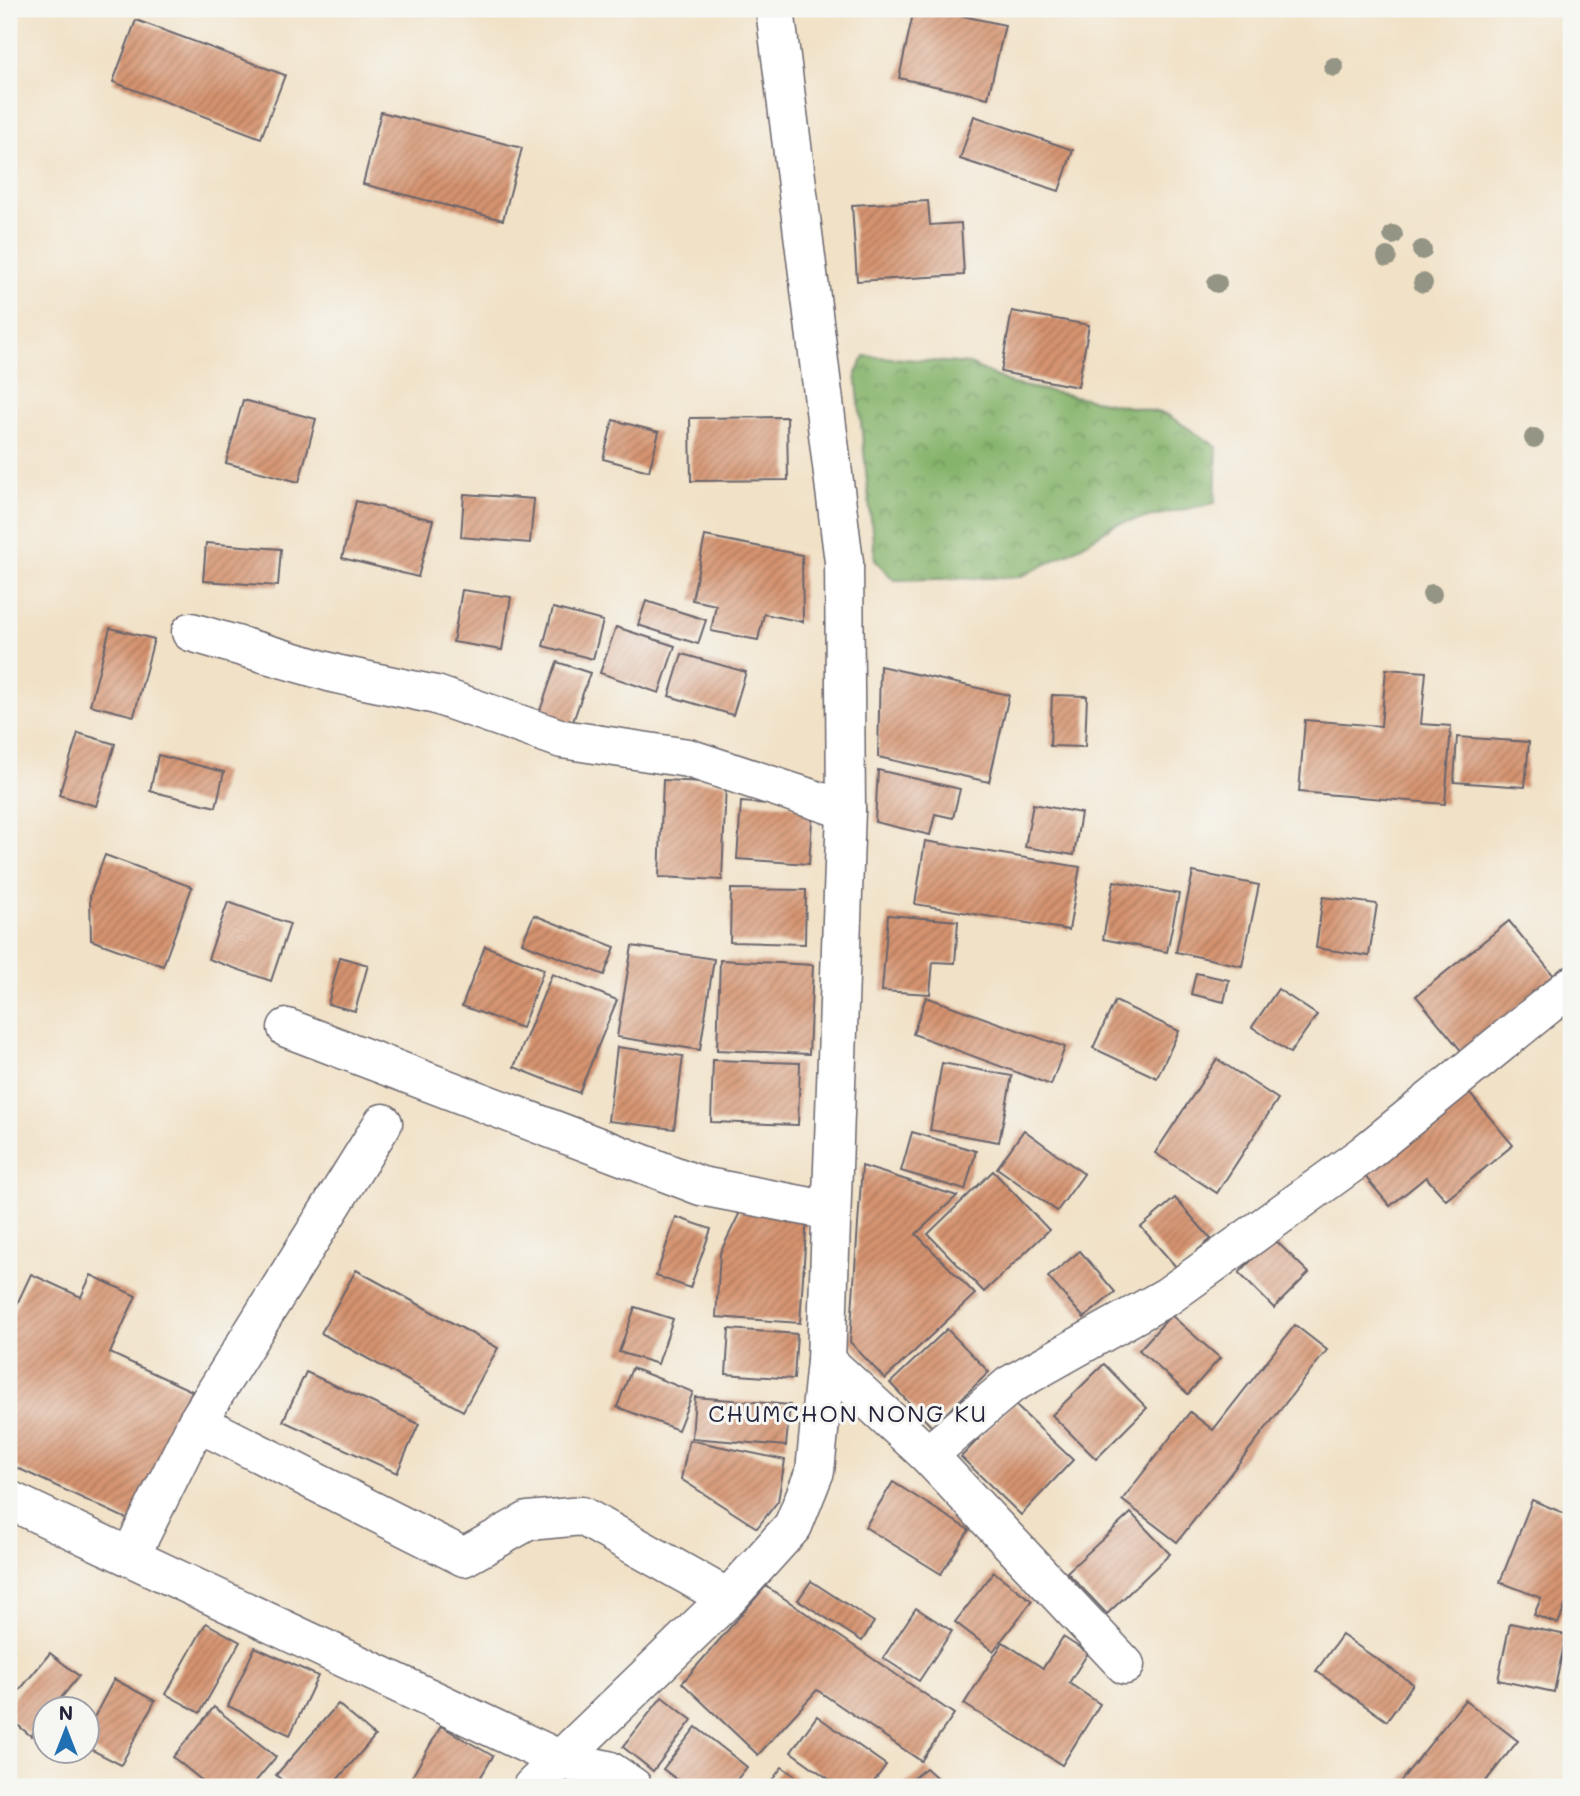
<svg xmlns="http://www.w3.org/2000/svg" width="1580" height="1796" font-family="Mali,sans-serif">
  <defs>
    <pattern id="forest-crowns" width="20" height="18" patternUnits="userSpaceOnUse" patternTransform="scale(1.75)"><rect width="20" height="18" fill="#86b46c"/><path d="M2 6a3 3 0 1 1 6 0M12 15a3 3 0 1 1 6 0" fill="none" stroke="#6d925a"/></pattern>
    <pattern id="building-hatch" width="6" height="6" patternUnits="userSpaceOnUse" patternTransform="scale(1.75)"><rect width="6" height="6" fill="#d5936f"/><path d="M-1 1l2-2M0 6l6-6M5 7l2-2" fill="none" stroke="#ac785c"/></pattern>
  </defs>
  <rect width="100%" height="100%" fill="#f6f6f2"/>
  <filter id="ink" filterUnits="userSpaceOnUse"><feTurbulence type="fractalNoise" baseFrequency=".0143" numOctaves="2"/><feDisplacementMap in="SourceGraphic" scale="14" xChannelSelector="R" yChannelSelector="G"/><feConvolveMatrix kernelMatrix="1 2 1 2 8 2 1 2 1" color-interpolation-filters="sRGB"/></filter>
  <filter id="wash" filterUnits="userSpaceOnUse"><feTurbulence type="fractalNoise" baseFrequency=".00686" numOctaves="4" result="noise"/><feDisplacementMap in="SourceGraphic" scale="28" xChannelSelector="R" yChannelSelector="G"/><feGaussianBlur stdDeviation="1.57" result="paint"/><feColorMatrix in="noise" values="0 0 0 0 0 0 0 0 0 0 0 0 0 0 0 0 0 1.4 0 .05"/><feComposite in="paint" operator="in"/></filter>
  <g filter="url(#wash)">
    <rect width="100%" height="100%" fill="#f1e1c6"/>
    <polygon fill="url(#forest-crowns)" stroke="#546b54" stroke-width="2" points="865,356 970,364 1012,384 1166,414 1217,447 1215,503 1116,524 1072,551 1020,577 894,580 875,560 856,373"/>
    <g id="blocks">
      <g fill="url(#building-hatch)">
        <polygon points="914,9 930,9 1005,25 988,98 899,78"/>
        <polygon points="136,20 285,75 261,138 113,82"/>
        <polygon points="381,112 522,148 503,220 363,184"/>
        <polygon points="974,116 1073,150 1059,191 960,159"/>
        <polygon points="928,201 930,225 961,223 964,275 857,281 852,205"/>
        <polygon points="1012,311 1089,325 1078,387 1001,372"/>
        <polygon points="243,400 316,419 299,482 226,463"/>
        <polygon points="787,417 788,480 691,481 690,418"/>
        <polygon points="613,420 659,432 649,471 603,459"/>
        <polygon points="464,494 534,499 530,543 461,537"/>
        <polygon points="356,501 433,520 418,577 342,558"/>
        <polygon points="705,536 802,555 803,622 764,614 758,640 711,631 716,605 692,600"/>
        <polygon points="206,543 281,549 278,586 203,581"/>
        <polygon points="462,590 511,597 502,650 453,642"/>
        <polygon points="646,601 706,620 698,644 638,625"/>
        <polygon points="553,608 603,621 593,659 543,646"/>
        <polygon points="616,627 675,646 659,693 600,673"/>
        <polygon points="110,628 154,639 134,716 90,705"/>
        <polygon points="682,654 746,672 733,715 669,696"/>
        <polygon points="557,662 590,673 569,733 536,722"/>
        <polygon points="880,666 1009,695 989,782 878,757"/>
        <polygon points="1386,669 1426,672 1421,724 1451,726 1445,804 1299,792 1305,720 1381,726"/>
        <polygon points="1052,695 1087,696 1085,747 1050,746"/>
        <polygon points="78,733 115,744 96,806 59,795"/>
        <polygon points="1457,737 1529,742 1525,787 1454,782"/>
        <polygon points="158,755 224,772 216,807 150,791"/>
        <polygon points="878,770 960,789 953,818 935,814 930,835 875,822"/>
        <polygon points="663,780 726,783 722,880 659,877"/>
        <polygon points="741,802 813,807 809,864 737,859"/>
        <polygon points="1033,804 1081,813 1074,855 1025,847"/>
        <polygon points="925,841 1080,867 1069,930 915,904"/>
        <polygon points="105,855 192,887 163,966 91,940 90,895"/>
        <polygon points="1193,872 1259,885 1242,966 1176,952"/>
        <polygon points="1114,881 1179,894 1167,952 1103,939"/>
        <polygon points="731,889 806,890 805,944 730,942"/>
        <polygon points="1323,897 1377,904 1369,956 1316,948"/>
        <polygon points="228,902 290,924 271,981 208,959"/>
        <polygon points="534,915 615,947 604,975 522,943"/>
        <polygon points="888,915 958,921 955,963 933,962 930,994 882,991"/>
        <polygon points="1509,921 1555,977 1463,1053 1416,996"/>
        <polygon points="485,946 544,969 522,1028 462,1006"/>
        <polygon points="632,946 714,959 700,1050 617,1037"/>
        <polygon points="340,957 368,965 355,1011 328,1004"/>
        <polygon points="720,960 813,965 809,1054 717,1050"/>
        <polygon points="1196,973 1229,980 1224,1002 1191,994"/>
        <polygon points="552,974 617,1000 579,1093 514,1067"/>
        <polygon points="1278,989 1317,1015 1290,1053 1252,1027"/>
        <polygon points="926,997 1065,1047 1051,1085 913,1034"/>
        <polygon points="1115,1001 1179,1031 1157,1078 1093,1048"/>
        <polygon points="617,1047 683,1056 674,1129 608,1121"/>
        <polygon points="1217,1059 1278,1099 1217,1193 1155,1153"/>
        <polygon points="713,1060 800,1063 798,1125 711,1122"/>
        <polygon points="942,1063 1012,1076 999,1142 930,1130"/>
        <polygon points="1465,1088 1513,1145 1446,1200 1426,1177 1390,1206 1363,1174"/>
        <polygon points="1024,1130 1084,1174 1057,1211 997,1168"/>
        <polygon points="912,1132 976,1151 965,1190 901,1171"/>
        <polygon points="862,1166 957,1196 916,1234 975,1294 885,1379 850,1342"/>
        <polygon points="993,1171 1049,1230 984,1292 928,1234"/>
        <polygon points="1175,1198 1211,1239 1177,1268 1141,1227"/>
        <polygon points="741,1210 807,1216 800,1323 716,1317 720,1253"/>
        <polygon points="676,1217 711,1229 690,1288 656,1276"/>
        <polygon points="1273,1238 1309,1273 1274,1308 1239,1273"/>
        <polygon points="1080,1251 1115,1292 1084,1318 1048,1277"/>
        <polygon points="356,1270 498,1348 463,1411 321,1333"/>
        <polygon points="31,1274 81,1297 91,1275 136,1296 110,1353 192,1391 131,1521 9,1464 9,1321"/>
        <polygon points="635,1307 673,1319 658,1364 619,1352"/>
        <polygon points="1171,1315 1220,1358 1188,1394 1139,1350"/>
        <polygon points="1295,1325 1327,1350 1177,1542 1122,1500 1190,1412 1213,1430"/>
        <polygon points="729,1329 797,1334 794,1379 726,1374"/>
        <polygon points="947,1329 989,1372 932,1427 890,1383"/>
        <polygon points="1104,1364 1147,1408 1096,1459 1052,1415"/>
        <polygon points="632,1368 693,1392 678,1430 617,1407"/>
        <polygon points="306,1372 419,1424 397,1473 283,1421"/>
        <polygon points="695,1397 790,1405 786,1446 692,1438"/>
        <polygon points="1013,1403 1073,1460 1021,1515 961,1457"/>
        <polygon points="689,1440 785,1460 778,1501 757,1528 681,1479"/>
        <polygon points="893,1482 969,1530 941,1574 865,1527"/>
        <polygon points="1532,1500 1571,1516 1571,1591 1558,1624 1534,1615 1541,1598 1500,1582"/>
        <polygon points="1131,1513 1170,1554 1107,1614 1067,1572"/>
        <polygon points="994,1572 1032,1601 993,1651 955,1622"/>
        <polygon points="811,1581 874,1622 862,1641 798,1600"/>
        <polygon points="766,1586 954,1714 921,1761 817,1690 758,1755 682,1683"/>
        <polygon points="916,1608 952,1631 919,1681 883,1658"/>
        <polygon points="206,1623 240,1642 200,1713 166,1694"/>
        <polygon points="1510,1623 1566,1635 1554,1692 1498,1680"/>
        <polygon points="1342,1635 1413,1684 1387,1721 1316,1671"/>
        <polygon points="1063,1637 1088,1653 1069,1683 1100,1704 1062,1765 964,1704 1003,1642 1043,1668"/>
        <polygon points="255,1647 318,1676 290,1735 228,1706"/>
        <polygon points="50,1653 79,1676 53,1708 46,1708 46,1718 31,1736 9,1718 9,1703"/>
        <polygon points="114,1679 155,1701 121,1765 88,1748 88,1729"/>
        <polygon points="662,1697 692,1720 653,1771 623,1747"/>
        <polygon points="1465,1700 1518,1741 1481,1787 1396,1787"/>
        <polygon points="338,1704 375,1736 331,1787 290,1787 276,1775"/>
        <polygon points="214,1707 276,1757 251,1787 210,1787 173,1757"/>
        <polygon points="817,1716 886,1765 870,1787 840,1787 791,1752"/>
        <polygon points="441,1726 493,1756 475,1787 419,1787 409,1782"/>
        <polygon points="696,1727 747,1767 731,1787 687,1787 663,1769"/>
        <polygon points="782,1767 811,1787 767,1787"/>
        <polygon points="926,1768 946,1786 944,1787 901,1787"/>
      </g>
    </g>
  </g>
  <g filter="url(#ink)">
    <use href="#blocks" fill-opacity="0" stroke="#6a656c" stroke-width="2"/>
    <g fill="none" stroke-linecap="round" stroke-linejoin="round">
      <g stroke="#6a656c" stroke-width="41">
        <g id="minor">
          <polyline points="191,632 336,674 436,695 562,739 688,758 846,810"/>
          <polyline points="287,1028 701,1186 831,1211"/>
          <polyline points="826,1361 928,1455 1125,1665"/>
          <polyline points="197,1422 464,1557 528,1521 582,1516 728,1598"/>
          <polyline points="928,1455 1010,1385 1168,1296 1363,1155 1571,986"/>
          <polyline points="9,1500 561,1760 608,1770 633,1787"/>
          <polyline points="130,1557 197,1422 383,1123"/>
          <polyline points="532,1787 728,1598 793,1526 815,1471 826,1361 846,810 844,562 775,9"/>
        </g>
      </g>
      <use href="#minor" stroke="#fff" stroke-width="38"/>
    </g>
    <g fill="#959585">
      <circle cx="1334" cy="67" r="10"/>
      <circle cx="1393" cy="235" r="10"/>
      <circle cx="1422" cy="250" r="10"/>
      <circle cx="1387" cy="257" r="10"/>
      <circle cx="1217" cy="283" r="10"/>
      <circle cx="1423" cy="283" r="10"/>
      <circle cx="1534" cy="438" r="10"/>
      <circle cx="1432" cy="594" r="10"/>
    </g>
  </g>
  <g text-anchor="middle" stroke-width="6" stroke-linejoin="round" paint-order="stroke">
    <g font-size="23" letter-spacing="2" fill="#22223b" stroke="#f6f6f2">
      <text x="848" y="1422">CHUMCHON NONG KU</text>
    </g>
  </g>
  <rect width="1580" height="1796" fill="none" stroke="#f6f6f2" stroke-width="35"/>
  <g transform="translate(66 1730)"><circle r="33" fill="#f6f6f2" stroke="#a1a1a9" stroke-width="2"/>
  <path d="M0-5L12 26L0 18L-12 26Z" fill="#1f6fb2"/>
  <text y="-10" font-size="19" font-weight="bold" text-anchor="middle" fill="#22223b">N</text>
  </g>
</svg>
